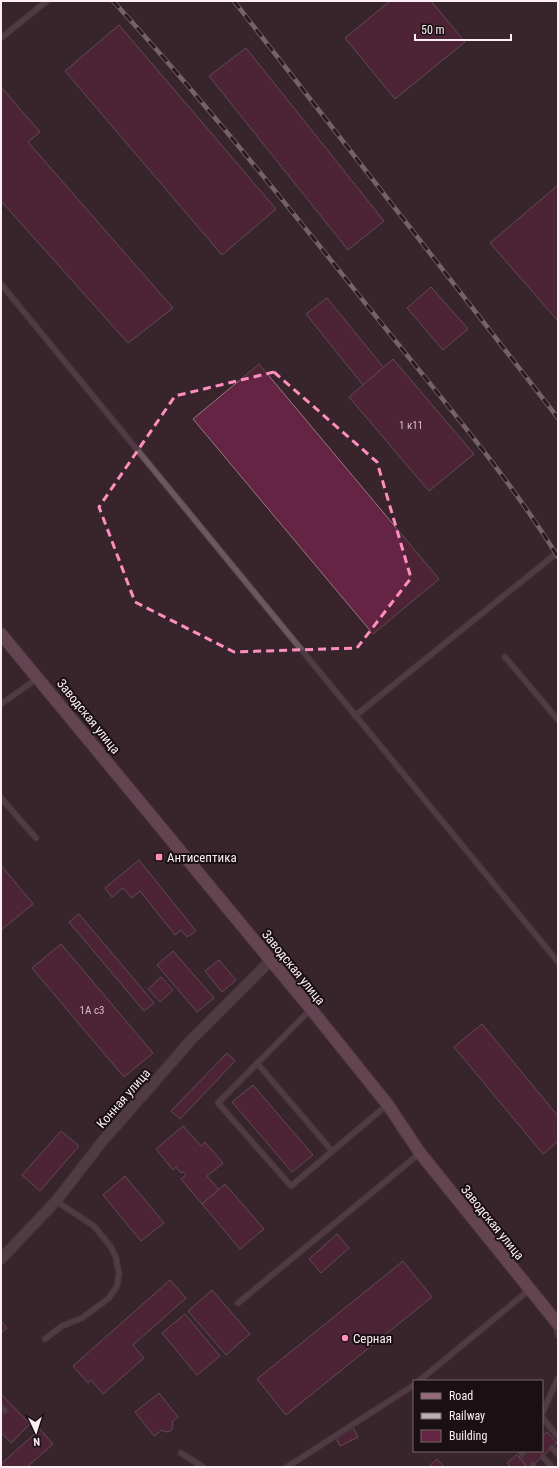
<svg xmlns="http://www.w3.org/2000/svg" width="559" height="1468" font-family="'Roboto Condensed',sans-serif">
  <rect width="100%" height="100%" fill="#39242c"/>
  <g fill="#652443" stroke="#937983">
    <polygon points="390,1 431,1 465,42 395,99 345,38"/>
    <polygon points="119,25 276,209 222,255 65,71"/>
    <polygon points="246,48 384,221 348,250 209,76"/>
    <polygon points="1,87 40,132 28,142 173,308 128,343 1,201"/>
    <polygon points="558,185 558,321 490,243"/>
    <polygon points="431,287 468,329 443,350 407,308"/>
    <polygon points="327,298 384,368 363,385 306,314"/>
    <polygon points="393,359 474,454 429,491 349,397"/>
    <polygon points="259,364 439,579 373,634 193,419"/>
    <polygon points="139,860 196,931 187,937 181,930 175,935 140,891 132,898 123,888 112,897 105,888"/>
    <polygon points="1,865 33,904 1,930"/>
    <polygon points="79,914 154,1003 144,1011 69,922"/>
    <polygon points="61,944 153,1053 124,1077 32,968"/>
    <polygon points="173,951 214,998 197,1012 157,965"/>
    <polygon points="219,960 236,980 222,992 205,971"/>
    <polygon points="161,977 173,990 160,1002 148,989"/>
    <polygon points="482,1024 558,1116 558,1141 543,1154 454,1047"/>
    <polygon points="227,1053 235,1061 180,1119 171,1111"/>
    <polygon points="253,1085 313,1155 292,1172 232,1102"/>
    <polygon points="183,1126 201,1146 205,1142 223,1163 207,1176 219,1190 202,1204 181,1179 186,1175 183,1172 181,1173 176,1167 173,1170 156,1149"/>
    <polygon points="61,1131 79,1146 40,1191 22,1175"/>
    <polygon points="125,1176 164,1223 141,1241 103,1195"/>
    <polygon points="225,1184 264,1229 240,1249 202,1204"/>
    <polygon points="337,1234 349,1248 321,1273 309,1259"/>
    <polygon points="403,1261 432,1297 286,1415 257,1379"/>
    <polygon points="170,1280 186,1298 133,1345 144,1358 103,1394 91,1380 88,1383 73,1366"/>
    <polygon points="212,1290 250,1334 226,1355 188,1311"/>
    <polygon points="185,1314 220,1356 197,1375 162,1333"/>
    <polygon points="1,1321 7,1328 1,1333"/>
    <polygon points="159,1393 178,1417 172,1422 173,1426 171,1431 166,1432 162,1430 154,1436 135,1412"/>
    <polygon points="1,1394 30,1424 11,1443 1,1432"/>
    <polygon points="353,1428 358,1437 340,1446 335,1437"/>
    <polygon points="40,1429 53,1444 27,1467 1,1467 1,1464"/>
    <polygon points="547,1432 557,1443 531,1467 527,1467 519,1457 526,1451 542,1451 542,1436"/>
    <polygon points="516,1455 519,1457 527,1467 511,1467 507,1463"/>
    <polygon points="437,1459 444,1467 428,1467"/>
  </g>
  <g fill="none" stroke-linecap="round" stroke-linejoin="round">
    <g stroke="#54424a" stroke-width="7">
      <g id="lane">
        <polyline points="1,38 47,1"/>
        <polyline points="1,284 558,962"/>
        <polyline points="505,657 558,720"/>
        <polyline points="1,704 38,678"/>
        <polyline points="355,716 558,552"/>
        <polyline points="1,798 36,838"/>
        <polyline points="311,1009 218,1103 291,1186 387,1105"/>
        <polyline points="257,1063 332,1151"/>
        <polyline points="238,1303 420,1153"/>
        <polyline points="556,1324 558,1335"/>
        <polyline points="45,1339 62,1326 82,1318 109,1298 117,1286 119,1274 116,1258 111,1247 94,1226 56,1201"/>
        <polyline points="419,1381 529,1290"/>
        <polyline points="1,1407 5,1411"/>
        <polyline points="542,1414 558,1378"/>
        <polyline points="542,1417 558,1437"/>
        <polyline points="552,1448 558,1454"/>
        <polyline points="520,1451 522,1454"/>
        <polyline points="181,1453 203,1467"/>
        <polyline points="543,1457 552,1467"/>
        <polyline points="533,1465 534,1467"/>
        <polyline points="287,1467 414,1385"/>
      </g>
    </g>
    <g stroke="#54424a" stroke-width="12">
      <polyline id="street" points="1,1259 56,1201 101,1143 192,1039 271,960"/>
    </g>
    <g stroke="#54424a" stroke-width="14">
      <polyline id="secondary" points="1,634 311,1009 388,1105 420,1153 558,1324"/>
    </g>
    <use href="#lane" stroke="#6e565f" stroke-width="5"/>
    <use href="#street" stroke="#6e565f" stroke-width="10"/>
    <use href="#secondary" stroke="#986a7c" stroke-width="12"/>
    <g stroke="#beaeb4" stroke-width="4.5">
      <g id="rail">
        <path d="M113,1C209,106 297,218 386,329C445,403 508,476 558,557"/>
        <polyline points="234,1 558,418"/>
      </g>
    </g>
    <use href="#rail" stroke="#1a1014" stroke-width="3" stroke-dasharray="9" stroke-linecap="butt"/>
  </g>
  <path d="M0 0H559V1468H0ZM274,372L377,462L411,578L357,648L234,652L135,602L99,507L175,396Z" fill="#39242c" fill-opacity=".55" fill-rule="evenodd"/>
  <path fill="none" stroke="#fd8ebe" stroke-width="3" stroke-dasharray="8 5" stroke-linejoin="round" d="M274,372L377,462L411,578L357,648L234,652L135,602L99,507L175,396Z"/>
  <g fill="#fd8ebe" stroke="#1a1014" stroke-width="1.5">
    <rect x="155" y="853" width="8" height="8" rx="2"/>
    <circle cx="345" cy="1338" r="4"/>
  </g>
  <g text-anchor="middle" stroke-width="4" stroke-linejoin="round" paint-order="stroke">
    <g font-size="11" fill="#d6bcc7">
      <text x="411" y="429">1 к11</text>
      <text x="92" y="1014">1А с3</text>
    </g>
    <g font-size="13" fill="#fceef3" stroke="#1a1014">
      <text transform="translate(89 716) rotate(51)" y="5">Заводская улица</text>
      <text transform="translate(294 967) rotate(51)" y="5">Заводская улица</text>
      <text transform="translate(123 1098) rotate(-49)" y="5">Конная улица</text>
      <text transform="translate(493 1222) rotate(51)" y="5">Заводская улица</text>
    </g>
    <g font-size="13" fill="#fceef3" stroke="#1a1014" text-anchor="start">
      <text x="167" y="862">Антисептика</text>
      <text x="353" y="1343">Серная</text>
    </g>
  </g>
  <rect width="559" height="1468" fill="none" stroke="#fceef3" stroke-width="4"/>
  <rect x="413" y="1380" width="130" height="72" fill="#1a1014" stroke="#74696d"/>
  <rect x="421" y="1393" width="20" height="6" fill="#986a7c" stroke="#74696d"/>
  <text x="449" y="1400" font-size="12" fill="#fceef3">Road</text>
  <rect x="421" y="1413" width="20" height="6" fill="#beaeb4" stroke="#74696d"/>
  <text x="449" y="1420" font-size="12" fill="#fceef3">Railway</text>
  <rect x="421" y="1430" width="20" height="12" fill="#652443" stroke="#74696d"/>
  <text x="449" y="1440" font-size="12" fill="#fceef3">Building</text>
  <g transform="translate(36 1432) rotate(176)" stroke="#1a1014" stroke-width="3" paint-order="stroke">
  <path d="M0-3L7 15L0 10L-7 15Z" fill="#fceef3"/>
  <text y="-6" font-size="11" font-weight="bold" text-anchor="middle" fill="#fceef3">N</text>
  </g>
  <path d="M415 34v6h96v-6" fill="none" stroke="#fceef3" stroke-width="2"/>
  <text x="421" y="34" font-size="12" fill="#fceef3" stroke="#1a1014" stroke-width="3" paint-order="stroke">50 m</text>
</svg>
